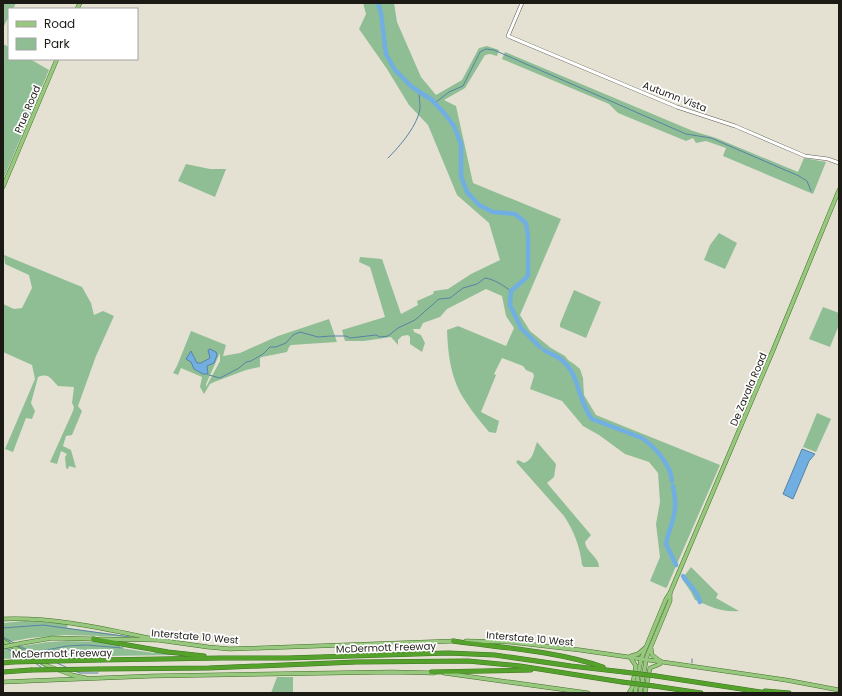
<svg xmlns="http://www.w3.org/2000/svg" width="842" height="696" font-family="Poppins,sans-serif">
  <rect width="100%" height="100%" fill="#e4e1d3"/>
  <g fill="#8fbe95" fill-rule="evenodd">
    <polygon points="3,3 16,3 13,9 9,9 9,16 3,28"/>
    <path d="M363,3H394L397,22L421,77L436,95L462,80L479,48L487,46L499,50L497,56L490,54L485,55L465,88L444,100L456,106L473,183L561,219L520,315L530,331L551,348L565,356L568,360L574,364L580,369L583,378L584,395L596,415L720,465L667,587L666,588L650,581L660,557L656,524L660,502L658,473L649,462L625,454L599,435L583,426L562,401L530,389L534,376L533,373L526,370L523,366L502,358L494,374L496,375L481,412L499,421L496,433L489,432C481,422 473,413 466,402C451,380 448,356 447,330L458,326L506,346L514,328L506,316L502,296L486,289L447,309L440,317L423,323L420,329H413L414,332L421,335L425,343L422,352L410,344V337L408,335L402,336L398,340V345L391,337L364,341H345L342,330L385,317L370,267L359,262L360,257L382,259L401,314L418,305L417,301L433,294L434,291L448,289L471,274L500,260L489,223L457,195L428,125L409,105L387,69L359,29L366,14Z"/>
    <polygon points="3,44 9,47 9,59 30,59 49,70 3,180"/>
    <polygon points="505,52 693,131 716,138 798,172 804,158 826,162 813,194 723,156 726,148 706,141 696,143 693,138 686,141 618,113 609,104 502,59"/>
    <polygon points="186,164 210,169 226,169 215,197 178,181"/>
    <polygon points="719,233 737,243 725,269 704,260 710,245"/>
    <path d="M4,255L82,287L91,303L94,315L103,311L114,316L96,356L78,406L82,411L72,435L66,436L63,446L71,450L76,468L69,466L68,469L66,468L65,457L67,454L61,451L57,464L50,462L73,411L74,407L72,403L74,387L58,386C50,378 49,373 38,377L31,403L35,411L32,419L26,418L13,452L5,449L35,379L32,365L3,352V304L14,309L22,308L32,288L29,275L5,264Z"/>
    <polygon points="574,290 601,302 586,338 560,327 560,324"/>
    <polygon points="823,307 839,313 839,325 830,347 809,339"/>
    <path d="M329,319L337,342L291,345L289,347L287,352L262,357L260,358V367L246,370L214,382L210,384L204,394L200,387L202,377L181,368L178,375L173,373L177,366L191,331L226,345L223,356L240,353L278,336ZM220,353V361L206,387V384Z"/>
    <polygon points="817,413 831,419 816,452 803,447"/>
    <path d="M537,442L556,464L554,477L547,483L591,535L585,542C586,552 599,557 599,567H584L582,565C580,547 574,531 564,516L516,462L518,460L524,463C533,460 534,450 537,442Z"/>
    <path d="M691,567L718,594L716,598L739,611C723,613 709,606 695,600L691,592L682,579Z"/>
    <polygon points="25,621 58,623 68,624 67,628 133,637 65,635 30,638 3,643 3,623"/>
    <polygon points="66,641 100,642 120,645 120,648 154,653 155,651 176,654 176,655 42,657 3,659 3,649 48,642"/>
    <polygon points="277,677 293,677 293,693 271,693"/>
  </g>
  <g fill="#71afe2" stroke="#5782a4">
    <polygon points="210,349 216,352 217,355 214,363 207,366 208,374 203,374 194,369 191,362 186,359 191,351 197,363 201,363 210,358 208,350"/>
    <polygon points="802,449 815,454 809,461 793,499 783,494"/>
  </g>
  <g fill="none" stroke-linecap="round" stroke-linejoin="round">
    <g stroke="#5782a4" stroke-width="1">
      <polyline points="435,103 449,92 463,86 480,52 486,49 494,50 686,134 711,138 799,176 807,181 811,191"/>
      <path d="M388,158C400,146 419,124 420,107C420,102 419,97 419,91"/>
      <path d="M209,375L220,378L239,368L246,362L251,361L263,354L270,347H276L286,343L293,335L300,332L318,337L331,336H346L350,338L376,335L380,337L388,336L398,328L415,320L439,299L450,298L463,288L477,284L485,278C494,279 504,286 511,291"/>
      <polyline points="3,628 43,625 130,637"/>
      <polyline points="3,637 14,643"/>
      <polyline points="18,646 50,659"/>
      <polyline points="6,648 28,660"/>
      <polyline points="36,652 67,646 86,645 123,648"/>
      <polyline points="692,659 692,663"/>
      <polyline points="35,663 41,667"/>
      <polyline points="57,663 68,668"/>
      <polyline points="75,671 80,673 98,673"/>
    </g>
    <g stroke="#71afe2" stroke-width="4.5">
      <polyline points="378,3 381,13 386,54 395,70 412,87 432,100 445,114 454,126 461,144 461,176 467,192 479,205 493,212 515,214 526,223 528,236 528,275 526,278 511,291 510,305 521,328 540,347"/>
      <path d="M544,350C550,354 558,356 563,361C580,376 578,402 592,419L642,438C655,447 671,465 672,481"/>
      <path d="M673,486C678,510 674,516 667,539L666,544L676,565"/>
      <path d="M683,576C689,585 698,592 700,602"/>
    </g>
    <g stroke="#605d51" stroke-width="4">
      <polyline id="minor" points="522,3 508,36 677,107 735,126 805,156 828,159 839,163"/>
    </g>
    <g stroke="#407224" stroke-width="4.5">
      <g id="major">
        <polyline points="77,9 80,3"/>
        <polyline points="3,187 57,59"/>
        <path d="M3,619C53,617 101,628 149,638"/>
        <polyline points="100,639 158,640 208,647 230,649 455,641"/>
        <polyline points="3,641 48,666 72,675 86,678"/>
        <polyline points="466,641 510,642 580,650 786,680 839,690"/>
        <polyline points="23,643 52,638 94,639"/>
        <polyline points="651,648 652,655 660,661"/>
        <polyline points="631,656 638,654 645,648"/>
        <polyline points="444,673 588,693"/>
        <polyline points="3,682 152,676 392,672 434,673"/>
        <polyline points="629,693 632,688 636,666 630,657"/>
        <polyline points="635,693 641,659 666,599 670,593 774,348 839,190"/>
        <polyline points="640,693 647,656 670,601 670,593"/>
        <polyline points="645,693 650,668 660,664"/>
      </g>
    </g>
    <g stroke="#407224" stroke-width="5">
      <g id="highway">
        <polyline points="93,639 168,652 204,656"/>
        <path d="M453,641C504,648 555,651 603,667"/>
        <polyline points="101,660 221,658 288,658 448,653 495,655 571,666 624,672"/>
        <polyline points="3,663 12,662"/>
        <polyline points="99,669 209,668 356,662 468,661 520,666 622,682"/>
        <polyline points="3,672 31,670"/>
        <polyline points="431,672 531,670"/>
        <polyline points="656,676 767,693"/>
        <polyline points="654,686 701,693"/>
        <polyline points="765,691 789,693"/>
      </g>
    </g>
    <use href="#minor" stroke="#fff" stroke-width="3"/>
    <use href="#major" stroke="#98c780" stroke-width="3.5"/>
    <use href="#highway" stroke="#54a22c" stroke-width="4"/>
    <g stroke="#407224" stroke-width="4.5" stroke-linecap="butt">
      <polyline id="major-bridge" points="3,647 23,643"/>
    </g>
    <g stroke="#407224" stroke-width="5" stroke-linecap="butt">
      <g id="highway-bridge">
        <polyline points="12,662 101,660"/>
        <polyline points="31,670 99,669"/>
        <polyline points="624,672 656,676"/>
        <polyline points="622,682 654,686"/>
      </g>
    </g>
    <use href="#major-bridge" stroke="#98c780" stroke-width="3.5"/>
    <use href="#highway-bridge" stroke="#54a22c" stroke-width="4"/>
  </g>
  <g text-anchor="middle" stroke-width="3.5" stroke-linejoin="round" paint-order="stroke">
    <g font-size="10" fill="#1b1a15" stroke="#fff">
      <text transform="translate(675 96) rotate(21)" y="4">Autumn Vista</text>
      <text transform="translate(27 109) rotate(-67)" y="4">Prue Road</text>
      <text transform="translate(748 389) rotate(-67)" y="4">De Zavala Road</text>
      <text transform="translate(195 636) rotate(5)" y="4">Interstate 10 West</text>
      <text transform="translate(530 638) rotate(5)" y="4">Interstate 10 West</text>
      <text transform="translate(386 647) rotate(-2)" y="4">McDermott Freeway</text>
      <text transform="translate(62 653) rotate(-1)" y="4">McDermott Freeway</text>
    </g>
  </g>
  <rect width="842" height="696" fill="none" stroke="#1b1a15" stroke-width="8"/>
  <rect x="8" y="8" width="130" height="52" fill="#ffffff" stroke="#a4a3a1"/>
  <rect x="16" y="21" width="20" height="6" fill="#98c780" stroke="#a4a3a1"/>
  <text x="44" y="28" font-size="12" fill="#1b1a15">Road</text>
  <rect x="16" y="38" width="20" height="12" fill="#8fbe95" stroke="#a4a3a1"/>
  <text x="44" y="48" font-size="12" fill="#1b1a15">Park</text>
</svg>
